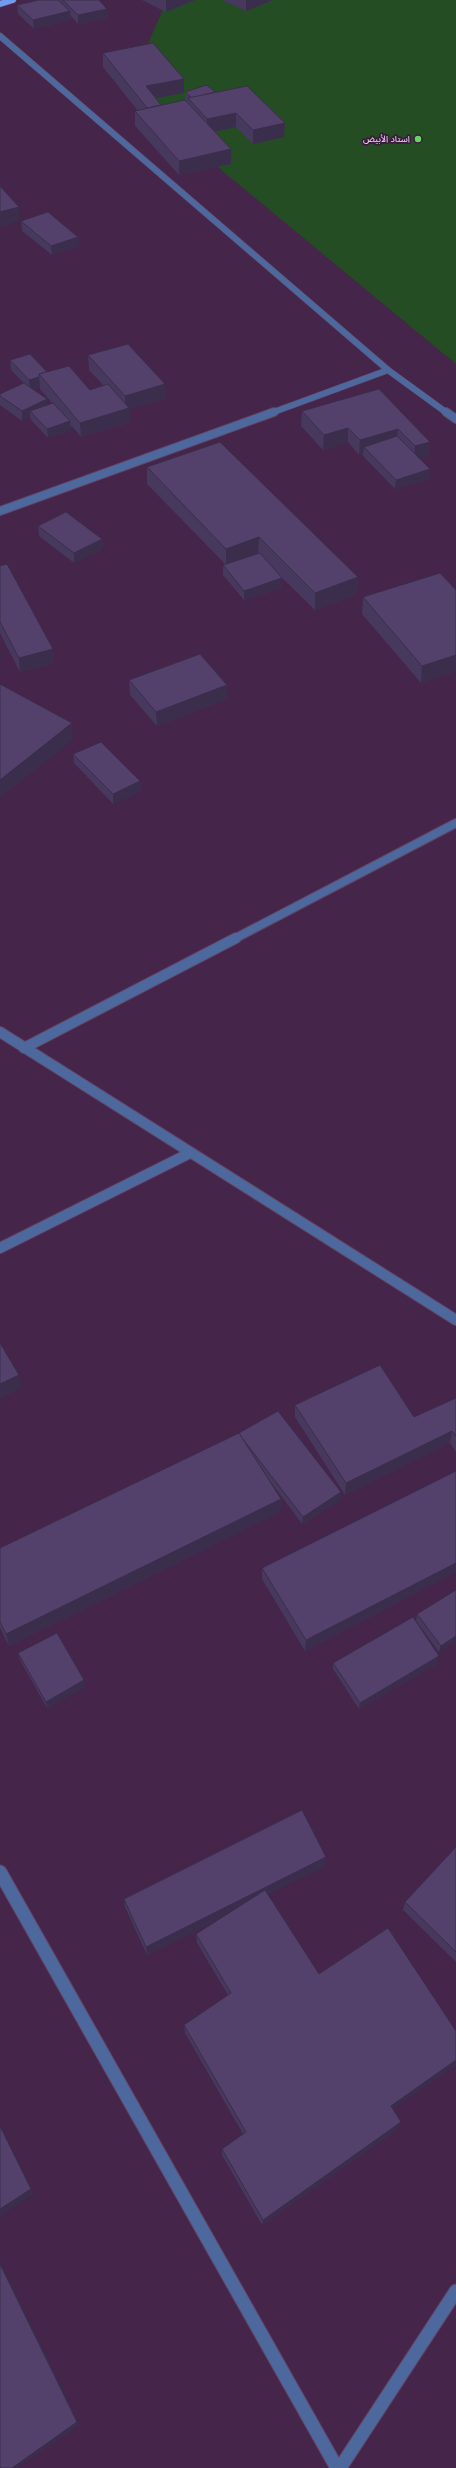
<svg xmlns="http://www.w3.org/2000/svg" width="456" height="2468" font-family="Raleway,'Noto Sans Arabic',sans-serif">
  <rect width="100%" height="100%" fill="#452549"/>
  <polygon fill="#244d23" points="167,0 456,0 456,364 127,92"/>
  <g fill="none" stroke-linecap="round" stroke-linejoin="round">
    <g stroke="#614365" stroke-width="7">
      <g id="minor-far3">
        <polyline points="0,36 388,370 271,413"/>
        <polyline points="388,370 447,413"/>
      </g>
    </g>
    <g stroke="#614365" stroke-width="10">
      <g id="minor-far2">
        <polyline points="446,412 456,419"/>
        <polyline points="0,511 274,412"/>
        <polyline points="234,939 456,823"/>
      </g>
    </g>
    <g stroke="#614365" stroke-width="12">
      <g id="minor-far1">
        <polyline points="0,1032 456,1320"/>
        <polyline points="24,1048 236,938"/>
        <polyline points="0,1248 190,1153"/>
      </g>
    </g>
    <g stroke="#614365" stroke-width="15">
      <g id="minor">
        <polyline points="0,1872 337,2468"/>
        <polyline points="340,2468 456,2291"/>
      </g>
    </g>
    <g stroke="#614365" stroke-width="7">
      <polyline id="major" points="0,4 13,0"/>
    </g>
    <use href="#minor-far3" stroke="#4d689c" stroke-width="6"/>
    <use href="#minor-far2" stroke="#4d689c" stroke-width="8"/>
    <use href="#minor-far1" stroke="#4d689c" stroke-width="10"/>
    <use href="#minor" stroke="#4d689c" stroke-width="13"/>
    <use href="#major" stroke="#6f9aef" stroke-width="6"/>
  </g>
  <g fill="#47385d" fill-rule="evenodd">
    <polygon points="39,0 99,0 107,9 108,18 78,24 71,16 71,20 34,29 18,14 17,5"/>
    <polygon points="142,0 195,0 166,12"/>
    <polygon points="222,0 273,0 246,11"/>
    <polygon points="103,53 184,79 184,93 156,98 161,105 161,106 185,101 185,92 215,92 284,137 253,144 236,127 214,132 231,164 179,175 135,126 135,111 138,111 103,67"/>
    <polygon points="21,221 78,237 79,246 52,255 22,231"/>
    <path d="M88,355L165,384L166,399L129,409V423L81,437L71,425V431L48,438L31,420L30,417L22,421L0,405V394L24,383L11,370L10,360L47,372L90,390L103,385L89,370ZM40,387V389L52,403L48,405L33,389Z"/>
    <polygon points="379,389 429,457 420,459 430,469 429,479 395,489 363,456 363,453 359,455 348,442 323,450 301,426 302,411"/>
    <polygon points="147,467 358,577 357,594 315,610 281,577 282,588 244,600 223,575 223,565 225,564 147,484"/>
    <polygon points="38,526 102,539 103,549 74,563 39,536"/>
    <polygon points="0,566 53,649 54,664 20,672 0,633"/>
    <polygon points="456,590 456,671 421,683 362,614 363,597"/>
    <polygon points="129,680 227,699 157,726 130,695"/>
    <polygon points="73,754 140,781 141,791 113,804 74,763"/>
    <polygon points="456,1398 456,1452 450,1443 345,1495 295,1417 295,1405 414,1417"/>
    <polygon points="239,1433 341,1492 341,1500 302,1524 270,1481 281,1499 280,1512 9,1646 0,1628 0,1548"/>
    <polygon points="456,1471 456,1572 305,1651 262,1579 262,1568"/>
    <polygon points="456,1590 439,1652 416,1621 417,1614"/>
    <polygon points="18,1653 84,1680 85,1687 47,1708 20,1660"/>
    <polygon points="333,1663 438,1663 359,1709 333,1669"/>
    <polygon points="456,1847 456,1962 403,1910 405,1902"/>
    <polygon points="325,1866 268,1894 319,1974 456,2031 456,2065 393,2109 398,2129 262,2225 222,2155 222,2149 243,2134 185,2033 184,2025 228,1995 197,1943 196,1934 223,1917 147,1955 125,1907 124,1899"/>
  </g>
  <g fill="#3a2e4c">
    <polygon points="166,0 195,0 166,12"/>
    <polygon points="246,0 273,0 246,11"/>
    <polygon points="107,9 108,18 78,24 78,15"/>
    <polygon points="70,11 71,20 34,29 33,20"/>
    <polygon points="184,79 184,93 146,100 146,86"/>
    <polygon points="161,105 161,119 147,122 147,108"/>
    <polygon points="236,113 236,127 207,133 207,119"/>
    <polygon points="285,123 284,137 253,144 253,130"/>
    <polygon points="231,149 231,164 179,175 179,161"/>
    <polygon points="19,207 20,221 0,227 0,212"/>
    <polygon points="78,237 79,246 52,255 51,246"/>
    <polygon points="39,377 40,387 30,390 29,380"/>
    <polygon points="165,384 166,399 129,409 129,423 81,437 80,423 125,409 125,396"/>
    <polygon points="47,399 48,409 30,411 30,417 22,421 22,411"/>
    <polygon points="70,421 71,431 48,438 47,429"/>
    <polygon points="348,428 348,442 323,450 324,435"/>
    <polygon points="398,429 396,443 364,447 363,453 359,455 360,440"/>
    <polygon points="430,442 429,457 414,461 415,446"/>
    <polygon points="430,469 429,479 395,489 396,480"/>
    <polygon points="259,537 258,554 226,565 226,549"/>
    <polygon points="102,539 103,549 74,563 74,553"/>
    <polygon points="358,577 357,594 315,610 315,593"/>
    <polygon points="282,578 282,588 244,600 244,591"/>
    <polygon points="53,649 54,664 20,672 19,658"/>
    <polygon points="0,651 1,651 2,660 0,661"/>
    <polygon points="456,655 456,671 421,683 422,666"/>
    <polygon points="227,685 227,699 157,726 156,712"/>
    <polygon points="72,723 73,740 0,798 0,780"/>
    <polygon points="140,781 141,791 113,804 113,794"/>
    <polygon points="19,1375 22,1388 0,1399 0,1384"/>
    <polygon points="452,1431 450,1443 345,1495 346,1483"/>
    <polygon points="341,1492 341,1500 302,1524 303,1517"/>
    <polygon points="281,1499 280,1512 9,1646 6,1634"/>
    <polygon points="456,1563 456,1572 305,1651 306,1640"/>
    <polygon points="456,1636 456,1642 439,1652 441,1646"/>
    <polygon points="439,1656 438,1663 359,1709 360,1703"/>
    <polygon points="84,1680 85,1687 47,1708 46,1702"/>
    <polygon points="326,1857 325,1866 147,1955 146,1947"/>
    <polygon points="456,2060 456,2065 389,2112 391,2106"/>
    <polygon points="401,2122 398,2129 262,2225 263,2220"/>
    <polygon points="0,2126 34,2194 0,2217"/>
    <polygon points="0,2261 80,2425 17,2468 12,2468"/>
  </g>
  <g fill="#53416c" stroke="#3a2e4c">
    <polygon points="39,0 58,0 70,11 33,20 17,5"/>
    <polygon points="63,0 99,0 107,9 78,15"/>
    <polygon points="153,43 184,79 146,86 161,105 147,108 103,53"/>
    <polygon points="207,85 215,92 192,98 185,92"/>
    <polygon points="247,86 285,123 253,130 236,113 207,119 188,98"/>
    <polygon points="185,100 231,149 179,161 135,111"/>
    <polygon points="0,186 19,207 0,212"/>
    <polygon points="48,212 78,237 51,246 21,221"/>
    <polygon points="128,344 165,384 125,396 88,355"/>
    <polygon points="30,354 47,372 39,374 39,377 29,380 10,360"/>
    <polygon points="69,366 90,390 108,384 129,408 80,423 39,374"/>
    <polygon points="24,383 47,399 22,411 0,396 0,394"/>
    <polygon points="379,389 430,442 415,446 398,429 360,440 348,428 324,435 302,411"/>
    <polygon points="53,403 70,421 47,429 30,411"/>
    <polygon points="397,436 430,469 396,480 364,447"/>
    <polygon points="220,442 358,577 315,593 259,537 226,549 147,467"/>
    <polygon points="66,512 102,539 74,553 38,526"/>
    <polygon points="260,553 282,578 244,591 223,565"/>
    <polygon points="7,564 53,649 19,658 0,622 0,566"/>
    <polygon points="440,573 456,590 456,655 422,666 363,597"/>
    <polygon points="200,654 227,685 156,712 129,680"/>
    <polygon points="0,684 72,723 0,780"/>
    <polygon points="101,742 140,781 113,794 73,754"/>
    <polygon points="0,1343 19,1375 0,1384"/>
    <polygon points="380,1365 414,1417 456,1398 456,1436 452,1431 346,1483 295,1405"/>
    <polygon points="278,1411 341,1492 303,1517 242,1438 239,1433"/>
    <polygon points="239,1433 281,1499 6,1634 0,1622 0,1548"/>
    <polygon points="456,1471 456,1563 306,1640 262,1568"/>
    <polygon points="456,1590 456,1636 441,1646 417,1614"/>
    <polygon points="413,1617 439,1656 360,1703 333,1663"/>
    <polygon points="57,1633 84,1680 46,1702 18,1653"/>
    <polygon points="302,1810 326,1857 146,1947 124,1899"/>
    <polygon points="456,1847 456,1952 405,1902"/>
    <polygon points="265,1890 319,1974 388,1928 456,2031 456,2060 391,2106 401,2122 263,2220 222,2149 246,2132 184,2025 231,1993 196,1934"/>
    <polygon points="0,2126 31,2189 0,2209"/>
    <polygon points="0,2264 77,2422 12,2468 0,2468"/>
  </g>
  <circle fill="#69d464" stroke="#3a1b3e" stroke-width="1.5" cx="418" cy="139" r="4"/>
  <g text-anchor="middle" stroke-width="3.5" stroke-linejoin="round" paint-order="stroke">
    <g font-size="9" fill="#f3dff5" stroke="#3a1b3e" text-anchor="end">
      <text x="410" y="142">استاد الأبيض</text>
    </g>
  </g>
</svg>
